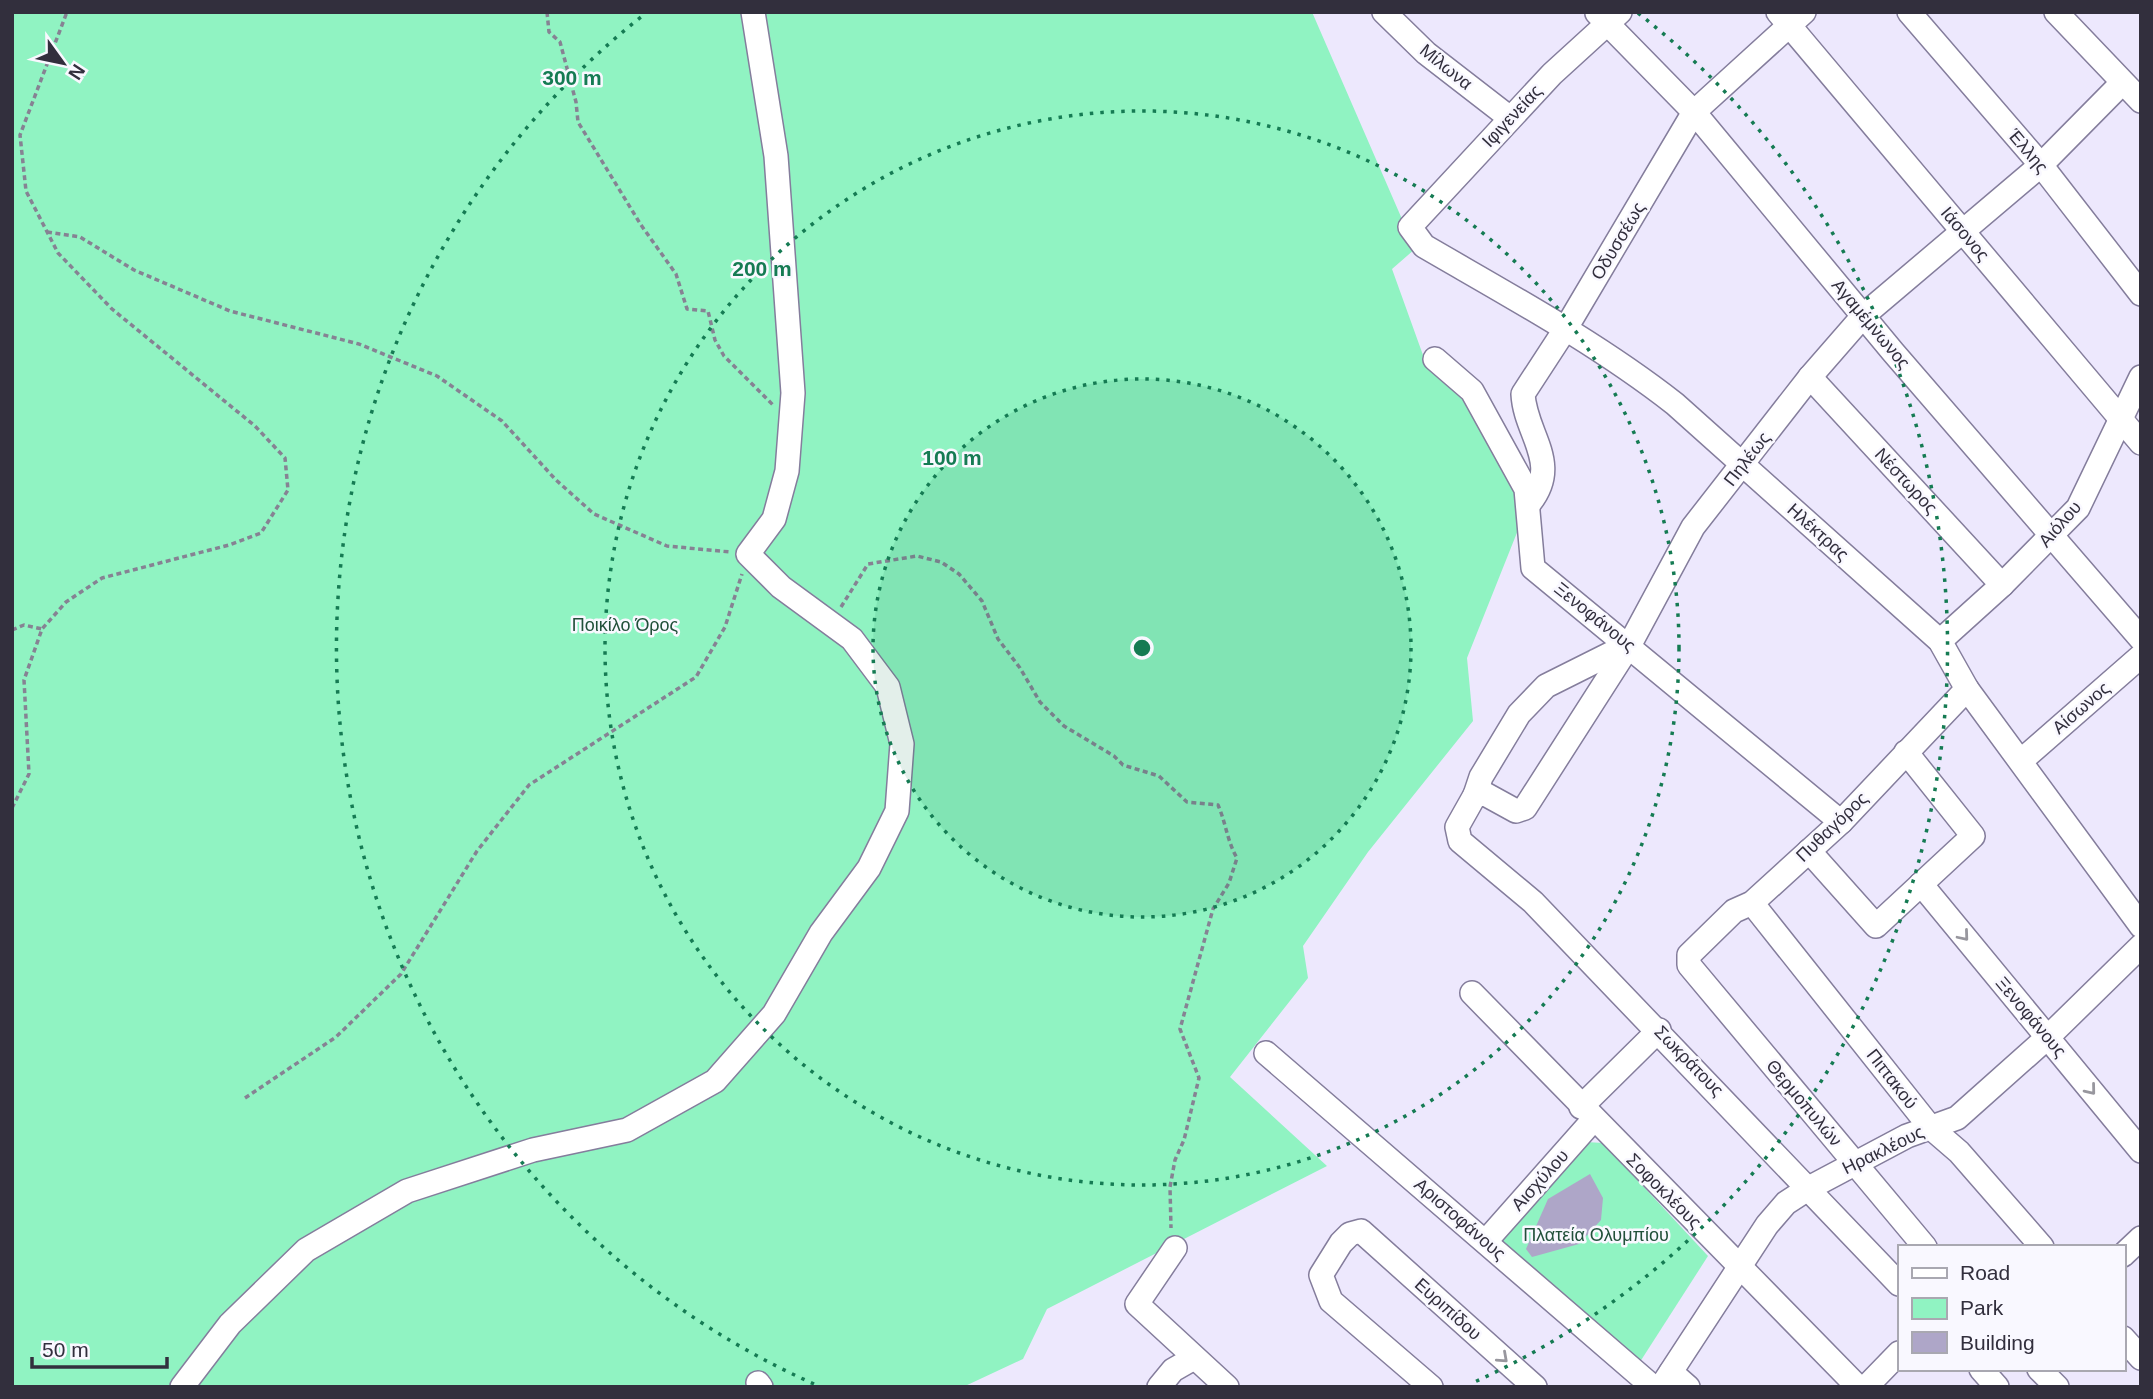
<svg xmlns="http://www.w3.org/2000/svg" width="2153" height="1399" font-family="Helvetica,sans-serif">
  <rect width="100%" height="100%" fill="#ede8fd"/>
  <g fill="#90f3c2">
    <polygon points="12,12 1312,12 1415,249 1392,269 1428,369 1463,392 1521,491 1524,515 1467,658 1473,721 1368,852 1303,946 1308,978 1230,1077 1327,1166 1047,1309 1023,1359 963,1387 12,1387"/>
    <polygon points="1586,1142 1603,1143 1708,1256 1638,1365 1499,1240"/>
  </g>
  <polygon fill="#aea6c8" points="1590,1174 1603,1198 1601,1220 1579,1244 1532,1257 1526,1249 1548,1199"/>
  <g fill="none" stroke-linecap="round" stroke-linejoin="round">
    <g stroke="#847d9c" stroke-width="26">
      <g id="minor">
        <polyline points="1384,12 1426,53 1510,118"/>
        <path d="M1620,12L1552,74L1410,227L1424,246C1510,296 1597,343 1675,404L1940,641L1967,689L2141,926"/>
        <polyline points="1778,12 2141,443"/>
        <polyline points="1909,12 2041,165 2141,294"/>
        <polyline points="2056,12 2141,101"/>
        <polyline points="1597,13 1694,112 1893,352 2141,639"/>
        <polyline points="1435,359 1472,391 1526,489 1533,568 1841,822"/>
        <polyline points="1810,377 2002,585"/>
        <path d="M1528,505C1563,464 1525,435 1523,394L1566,328L1694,112L1804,12"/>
        <polyline points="1940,641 2002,585 2078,508 2141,377"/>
        <polyline points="2022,760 2141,656"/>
        <polyline points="1475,795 1481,777 1519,714 1546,686 1630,644"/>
        <polyline points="1809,851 1876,926 1973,836 1906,752"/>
        <polyline points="1921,884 2141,1151"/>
        <polyline points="1752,903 1930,1127 1959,1152 2042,1247"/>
        <polyline points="1472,993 1858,1387"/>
        <polyline points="1266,1053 1653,1387"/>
        <polyline points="1581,1107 1659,1030"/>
        <polyline points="1486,1241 1594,1119"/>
        <polyline points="1925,1247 1689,965 1689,955 1734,911 1752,903 1841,822 1967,689"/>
        <polyline points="1175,1248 1137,1304 1227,1387"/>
        <polyline points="2123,1255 2141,1238"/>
        <polyline points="1899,1284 1533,902 1460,841 1457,827 1475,795 1485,794 1516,811 1525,808 1630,644 1693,527 1810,377 1864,315 2041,165 2122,83"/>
        <polyline points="2123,1338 2141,1358"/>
        <polyline points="1981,1369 1997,1387"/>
        <polyline points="2039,1369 2057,1387"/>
        <polyline points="1671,1372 1688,1387"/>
        <polyline points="758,1383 761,1387"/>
        <polyline points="182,1387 230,1324 306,1250 407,1191 533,1150 627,1130 715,1081 774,1014 821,933 869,868 897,811 902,744 888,687 852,639 781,587 748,554 774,519 787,471 793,393 776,156 753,12"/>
        <polyline points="1159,1387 1173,1370 1194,1358"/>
        <polyline points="1431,1387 1331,1301 1321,1275 1341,1243 1350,1234 1361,1231 1535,1387"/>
        <polyline points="1661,1387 1767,1225 1786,1203 1809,1188 1907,1136 1957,1118 2048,1037 2141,946"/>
        <polyline points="1866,1387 1899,1353"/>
      </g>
    </g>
    <g stroke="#868293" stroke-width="3.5" stroke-dasharray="5 3.5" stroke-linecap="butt">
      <polyline points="547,12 549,32 560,42 576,102 578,122 641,225 676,274 687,309 708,311 715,340 724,356 773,405"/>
      <polyline points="47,232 80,237 134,270 230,311 359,344 437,376 502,421 556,480 594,514 667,546 730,552"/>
      <path d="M841,607L868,564L917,556L941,562L959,574L982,601L998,639L1020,668L1040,702L1064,726L1114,756L1123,765L1159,776L1187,802L1218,805C1226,823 1227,841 1237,858L1229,883L1213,909L1180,1029L1199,1078L1184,1140L1175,1160L1170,1187L1171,1228"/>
      <polyline points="12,630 24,625 42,629"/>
      <polyline points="12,808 29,774 24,680 42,629 66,602 102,578 229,545 261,533 288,490 285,458 255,426 112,309 58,253 26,191 20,135 67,12"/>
      <polyline points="245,1098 336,1037 401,974 477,851 529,785 696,677 725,627 742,574"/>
    </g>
    <use href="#minor" stroke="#fff" stroke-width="23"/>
  </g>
  <defs><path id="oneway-chevron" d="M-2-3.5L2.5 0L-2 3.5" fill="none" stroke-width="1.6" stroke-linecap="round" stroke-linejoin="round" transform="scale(1.75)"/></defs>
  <g stroke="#98979e">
    <use href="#oneway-chevron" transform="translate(1964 936) rotate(50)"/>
    <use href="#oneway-chevron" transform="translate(2091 1090) rotate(51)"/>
    <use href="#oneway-chevron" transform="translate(1503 1358) rotate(42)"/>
  </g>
  <circle cx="1142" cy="648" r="269" fill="#157b53" fill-opacity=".12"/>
  <g fill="none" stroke="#157b53" stroke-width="3.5" stroke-dasharray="3.5 7">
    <circle cx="1142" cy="648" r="269"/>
    <circle cx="1142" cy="648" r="537"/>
    <path d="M814 1384A806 806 0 0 1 646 13M1638 13A806 806 0 0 1 1470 1384"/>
  </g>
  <g text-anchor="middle" stroke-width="5" stroke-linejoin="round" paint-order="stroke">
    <g font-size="18" fill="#322f3d" stroke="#f9f8ff">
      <text transform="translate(1446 67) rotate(39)" y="6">Μίλωνα</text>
      <text transform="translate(1512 116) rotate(-47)" y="6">Ιφιγενείας</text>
      <text transform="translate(2028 151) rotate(50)" y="6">Έλλης</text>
      <text transform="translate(1965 234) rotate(50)" y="6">Ιάσονος</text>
      <text transform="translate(1618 241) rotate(-59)" y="6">Οδυσσέως</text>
      <text transform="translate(1871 324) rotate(50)" y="6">Αγαμέμνωνος</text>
      <text transform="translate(1747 459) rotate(-52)" y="6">Πηλέως</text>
      <text transform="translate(1906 481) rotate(47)" y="6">Νέστωρος</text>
      <text transform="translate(2060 524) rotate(-49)" y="6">Αιόλου</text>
      <text transform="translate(1818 532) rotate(42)" y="6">Ηλέκτρας</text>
      <text transform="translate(1595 617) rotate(39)" y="6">Ξενοφάνους</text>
      <text transform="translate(2081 708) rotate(-41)" y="6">Αίσωνος</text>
      <text transform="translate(1832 827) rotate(-44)" y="6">Πυθαγόρος</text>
      <text transform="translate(2031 1017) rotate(50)" y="6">Ξενοφάνους</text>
      <text transform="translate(1689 1061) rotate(46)" y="6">Σωκράτους</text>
      <text transform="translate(1892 1079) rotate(52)" y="6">Πιττακού</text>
      <text transform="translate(1804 1103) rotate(50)" y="6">Θερμοπυλών</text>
      <text transform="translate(1883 1150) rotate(-26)" y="6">Ηρακλέους</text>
      <text transform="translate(1540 1180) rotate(-48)" y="6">Αισχύλου</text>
      <text transform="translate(1664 1191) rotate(45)" y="6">Σοφοκλέους</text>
      <text transform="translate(1460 1219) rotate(41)" y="6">Αριστοφάνους</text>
      <text transform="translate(1448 1309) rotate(42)" y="6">Ευριπίδου</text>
    </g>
    <g font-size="18" fill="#21503a" stroke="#f9f8ff">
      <text x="625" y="631">Ποικίλο Όρος</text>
      <text x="1596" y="1241">Πλατεία Ολυμπίου</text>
    </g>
  </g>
  <circle cx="1142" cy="648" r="10" fill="#157b53" stroke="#f9f8ff" stroke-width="3.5"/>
  <g font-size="21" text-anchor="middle" font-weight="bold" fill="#157b53" stroke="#f9f8ff" stroke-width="5" stroke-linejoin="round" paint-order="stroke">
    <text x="572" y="85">300 m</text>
    <text x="762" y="276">200 m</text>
    <text x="952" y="465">100 m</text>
  </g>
  <rect width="2153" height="1399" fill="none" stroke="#322f3d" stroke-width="28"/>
  <rect x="1898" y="1245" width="228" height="126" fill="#f9f8ff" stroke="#a9a8b1" stroke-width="2"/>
  <rect x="1912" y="1268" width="35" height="10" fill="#ffffff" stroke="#a9a8b1" stroke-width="2"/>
  <text x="1960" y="1280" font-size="21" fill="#322f3d">Road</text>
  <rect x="1912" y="1298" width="35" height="21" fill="#90f3c2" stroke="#a9a8b1" stroke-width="2"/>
  <text x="1960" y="1315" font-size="21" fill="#322f3d">Park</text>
  <rect x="1912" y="1332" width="35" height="21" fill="#aea6c8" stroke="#a9a8b1" stroke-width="2"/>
  <text x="1960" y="1350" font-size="21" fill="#322f3d">Building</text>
  <g transform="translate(63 63) rotate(123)" stroke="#f9f8ff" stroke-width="5" paint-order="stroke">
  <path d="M0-5L12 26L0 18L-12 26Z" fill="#322f3d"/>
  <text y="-10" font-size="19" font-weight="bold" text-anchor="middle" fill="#322f3d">N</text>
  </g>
  <path d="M32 1357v10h135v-10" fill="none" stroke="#322f3d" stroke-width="3.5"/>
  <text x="42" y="1357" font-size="21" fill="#322f3d" stroke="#f9f8ff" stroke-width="5" paint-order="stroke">50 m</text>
</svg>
